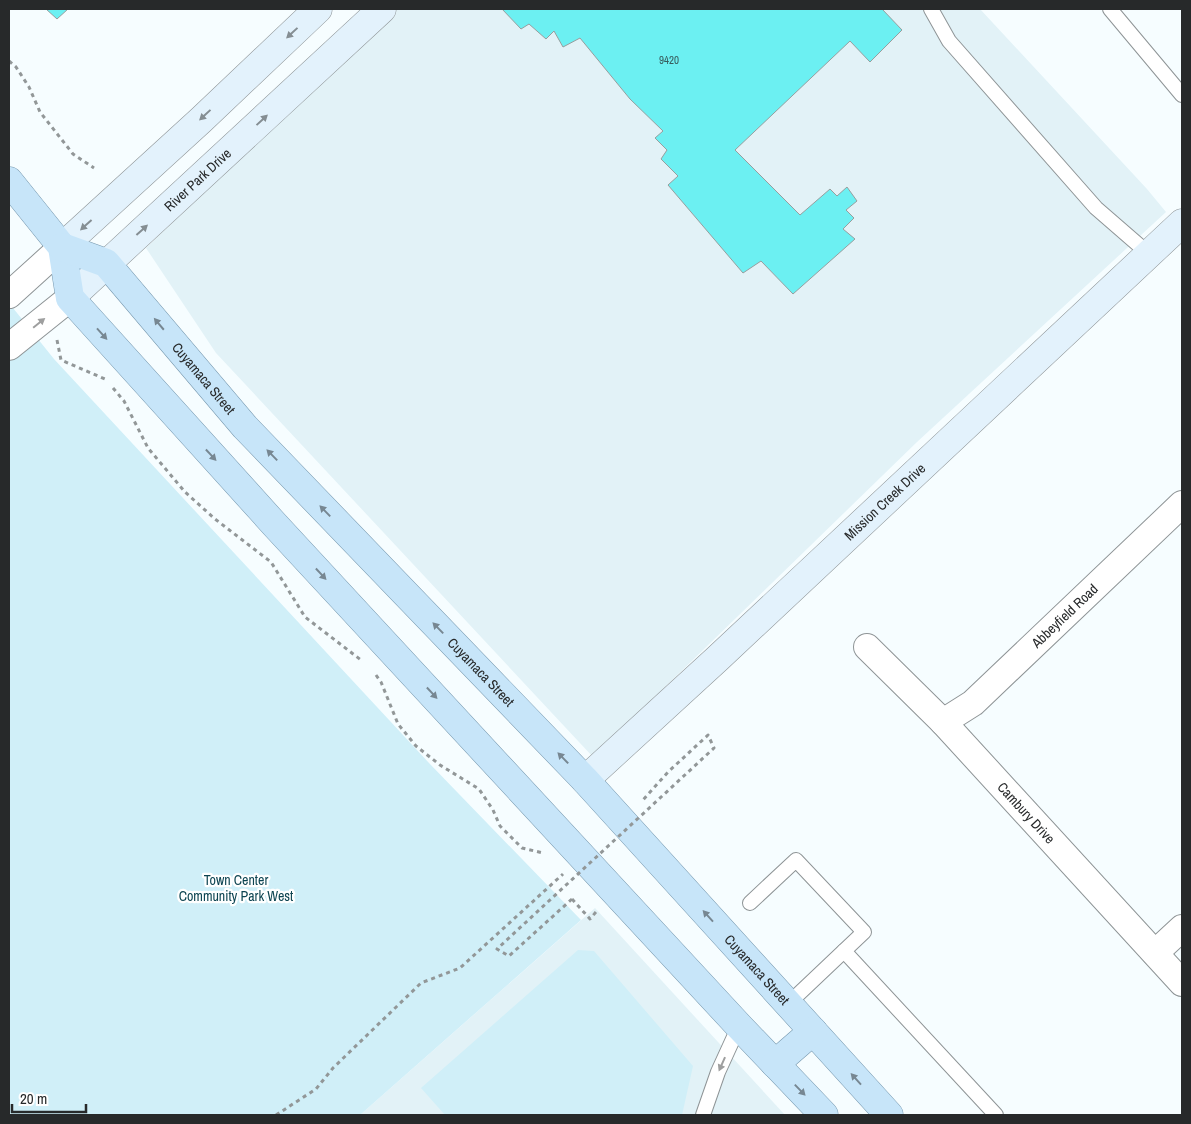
<svg xmlns="http://www.w3.org/2000/svg" width="1191" height="1124" font-family="'Archivo Narrow',sans-serif">
  <rect width="100%" height="100%" fill="#f6fdff"/>
  <g fill="#e2f2f7">
    <polygon points="395,9 980,9 1147,189 1166,212 917,442 593,757 216,353 146,248"/>
    <polygon points="595,908 785,1115 360,1115"/>
  </g>
  <g fill="#d0eff8">
    <polygon points="9,303 54,359 429,763 581,920 360,1115 9,1115"/>
    <polygon points="578,950 594,951 693,1066 682,1115 445,1115 421,1088"/>
  </g>
  <g fill="#6cf0f2" stroke="#979e9e">
    <polygon points="46,9 68,9 57,19"/>
    <polygon points="502,9 882,9 902,30 870,62 850,41 735,150 800,215 830,189 837,196 847,187 857,201 846,210 854,218 843,229 855,239 793,294 761,261 743,273 668,185 678,176 661,159 667,150 655,138 663,131 630,99 580,38 563,47 554,31 546,39 529,24 521,29"/>
  </g>
  <g fill="none" stroke-linecap="round" stroke-linejoin="round">
    <g stroke="#8e9496" stroke-width="16">
      <g id="lane">
        <polyline points="931,9 949,41 1096,208 1149,254"/>
        <polyline points="1110,9 1182,95"/>
        <polyline points="750,903 796,860 864,932 788,1004"/>
        <polyline points="844,951 996,1115"/>
        <polyline points="703,1115 718,1072 739,1026"/>
      </g>
    </g>
    <g stroke="#8e9496" stroke-width="28">
      <g id="street">
        <polyline points="9,295 62,247"/>
        <polyline points="9,347 70,298"/>
        <path id="s1" d="M867,647L943,722L1182,983"/>
        <path id="s2" d="M943,722L973,703L1182,504"/>
        <polyline points="1155,953 1182,928"/>
      </g>
    </g>
    <g stroke="#8e9496" stroke-width="29">
      <g id="secondary">
        <polyline points="62,247 201,120 318,9"/>
        <path id="s3" d="M70,298L382,9"/>
        <path id="s4" d="M585,780L717,659L1182,223"/>
      </g>
    </g>
    <g stroke="#7798ae" stroke-width="29">
      <g id="primary">
        <polyline points="9,181 62,247 70,298 275,525 739,1026 824,1115"/>
        <path id="s5" d="M62,247L106,263L245,427L585,780L889,1115"/>
        <polyline points="775,1064 813,1031"/>
      </g>
    </g>
    <g stroke="#929798" stroke-width="3" stroke-dasharray="4 4" stroke-linecap="butt">
      <polyline points="9,61 16,67 29,87 40,112 73,154 94,168"/>
      <polyline points="57,340 61,360 105,379 107,381"/>
      <polyline points="113,388 124,401 148,448 185,492 215,519 271,562 305,617 361,660"/>
      <polyline points="376,675 381,682 398,724 416,746 440,765 479,789 493,810 500,826 522,848 543,853"/>
      <polyline points="572,899 590,919 596,912 594,910"/>
      <polyline points="276,1115 316,1089 333,1068 421,983 460,968 563,874"/>
    </g>
    <use href="#lane" stroke="#fff" stroke-width="14"/>
    <use href="#street" stroke="#fff" stroke-width="26"/>
    <use href="#secondary" stroke="#e3f2fc" stroke-width="28"/>
    <use href="#primary" stroke="#c7e5f9" stroke-width="28"/>
    <polyline stroke="#929798" stroke-width="3" stroke-dasharray="4 4" stroke-linecap="butt" points="572,899 509,956 497,949 714,748 708,735 668,772 643,800"/>
  </g>
  <defs><path id="oneway-solid" d="M-6-.8H1V-3.2L6.5 0L1 3.2V.8H-6Z" transform="scale(1.25)"/></defs>
  <g fill="#858e93">
    <use href="#oneway-solid" transform="translate(292 33) rotate(137)"/>
    <use href="#oneway-solid" transform="translate(205 115) rotate(137)"/>
    <use href="#oneway-solid" transform="translate(262 120) rotate(-43)"/>
    <use href="#oneway-solid" transform="translate(86 225) rotate(138)"/>
    <use href="#oneway-solid" transform="translate(142 230) rotate(-42)"/>
  </g>
  <g fill="#9e9f9f">
    <use href="#oneway-solid" transform="translate(39 323) rotate(-39)"/>
    <use href="#oneway-solid" transform="translate(722 1064) rotate(114)"/>
  </g>
  <g fill="#778792">
    <use href="#oneway-solid" transform="translate(159 324) rotate(-130)"/>
    <use href="#oneway-solid" transform="translate(102 334) rotate(48)"/>
    <use href="#oneway-solid" transform="translate(211 455) rotate(47)"/>
    <use href="#oneway-solid" transform="translate(272 455) rotate(-134)"/>
    <use href="#oneway-solid" transform="translate(325 511) rotate(-134)"/>
    <use href="#oneway-solid" transform="translate(321 574) rotate(47)"/>
    <use href="#oneway-solid" transform="translate(438 628) rotate(-134)"/>
    <use href="#oneway-solid" transform="translate(432 693) rotate(47)"/>
    <use href="#oneway-solid" transform="translate(563 758) rotate(-134)"/>
    <use href="#oneway-solid" transform="translate(708 916) rotate(-132)"/>
    <use href="#oneway-solid" transform="translate(856 1079) rotate(-132)"/>
    <use href="#oneway-solid" transform="translate(800 1090) rotate(46)"/>
  </g>
  <g text-anchor="middle" stroke-width="4.5" stroke-linejoin="round" paint-order="stroke">
    <g font-size="11" fill="#385b5c">
      <text x="669" y="64">9420</text>
    </g>
    <g font-size="14" fill="#27292a" stroke="#fff">
      <text dy="5" stroke="none"><textPath href="#s3" startOffset="174">River Park Drive</textPath></text>
      <text dy="5" stroke="none"><textPath href="#s5" startOffset="198">Cuyamaca Street</textPath></text>
      <text dy="5" stroke="none"><textPath href="#s4" startOffset="409">Mission Creek Drive</textPath></text>
      <text dy="5" stroke="none"><textPath href="#s2" startOffset="162">Abbeyfield Road</textPath></text>
      <text dy="5" stroke="none"><textPath href="#s5" startOffset="602">Cuyamaca Street</textPath></text>
      <text dy="5" stroke="none"><textPath href="#s1" startOffset="230">Cambury Drive</textPath></text>
      <text dy="5" stroke="none"><textPath href="#s5" startOffset="1008">Cuyamaca Street</textPath></text>
    </g>
    <g font-size="14" fill="#0c4451" stroke="#fff">
      <text x="236" y="885">Town Center<tspan x="236" dy="16">Community Park West</tspan></text>
    </g>
  </g>
  <rect width="1191" height="1124" fill="none" stroke="#27292a" stroke-width="20"/>
  <path d="M12 1104v8h74v-8" fill="none" stroke="#27292a" stroke-width="2.5"/>
  <text x="20" y="1104" font-size="15" fill="#27292a" stroke="#ffffff" stroke-width="4" paint-order="stroke">20 m</text>
</svg>
